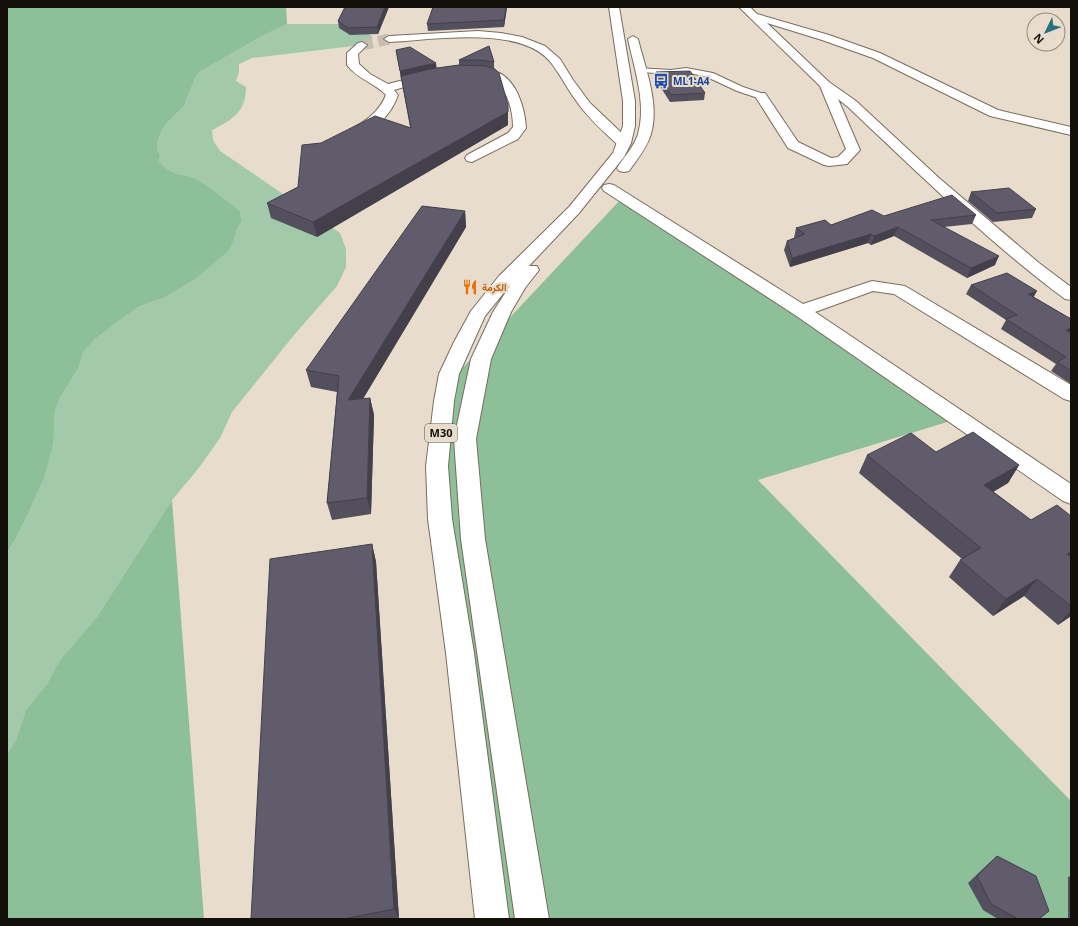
<svg xmlns="http://www.w3.org/2000/svg" width="1078" height="926" font-family="'Noto Sans',Vazirmatn,sans-serif">
  <rect width="100%" height="100%" fill="#e8dccc"/>
  <path fill="#a1c9aa" d="M287,24H359L373,38L362,45L252,58L239,64V72L236,81L246,87C246,112 232,120 212,130L213,140L220,151L340,233L346,249V267L337,286L294,335L232,412L220,438L198,469L172,500L97,617L60,660L47,684L26,710L16,740L7,754V552L15,540L27,516L44,478L54,427L55,411L60,398L79,367L83,352L95,339L124,317L140,306L164,298L194,280L234,240L237,229L242,221L240,211C227,201 214,190 200,181C184,171 174,180 159,161L160,155L157,149V143L162,130L167,123L184,106L196,76L201,71L264,35Z"/>
  <g fill="#8dbf99">
    <path d="M7,7H286L287,24L264,35L201,71L196,76L184,106L167,123L162,130L157,143V149L160,155L159,161C174,180 184,171 200,181C214,190 227,201 240,211L242,221L237,229L234,240L228,251L194,280L164,298L140,306L124,317L95,339L83,352L79,367L60,398L55,411L53,444L44,478L27,516L15,540L7,552Z"/>
    <polygon points="622,198 957,419 758,480 1071,801 1071,919 497,919 447,603 449,408 454,377"/>
    <polygon points="172,500 204,919 7,919 7,754 16,740 26,710 47,684 60,660 97,617"/>
  </g>
  <g fill="none" stroke-linecap="round" stroke-linejoin="round">
    <polyline stroke="#c8bdaf" stroke-width="11" stroke-dasharray="11 5.5" stroke-linecap="butt" points="362,45 389,39"/>
    <g stroke="#786d5f" stroke-width="2">
      <polygon id="service" points="637,68 671,70 686,68 713,73 743,87 764,94 765,96 761,99 737,91 707,77 686,72 671,74 640,72 636,70"/>
    </g>
    <g stroke="#786d5f" stroke-width="2">
      <g id="minor">
        <path d="M739,7H750L757,14L829,35L880,53L998,110L1071,127V135L990,116L873,58L822,40L767,23L829,82L856,101L939,178L1039,263L1071,287V300L1065,299C987,241 918,173 848,107L838,99L860,150L847,164L829,166L824,165L788,148L755,96L757,93H765L798,142L831,158L838,157L846,149L820,86Z"/>
        <path d="M478,31L501,33L522,37L545,46L560,59L573,80L590,103L629,140L631,143L629,146H619C604,132 589,119 577,102C568,90 561,76 552,64C523,24 432,40 389,42L384,39L389,36Z"/>
        <path d="M362,42L367,45L358,54L359,64L370,74L388,84L431,73L435,74L437,76L435,78L394,90L398,95C392,113 376,131 357,136L352,135L350,132L352,129C367,120 379,112 386,95C375,83 357,79 347,65V53L358,43Z"/>
        <path d="M472,70C480,70 489,69 497,72C517,80 525,109 526,128L518,139L472,162L467,161L465,158L467,155L508,133L513,127C513,111 507,85 490,78C483,75 475,77 468,75L466,73L468,71Z"/>
        <polygon points="609,184 614,185 803,304 872,281 905,286 1071,385 1071,401 1064,399 894,294 873,291 815,312 1071,484 1071,504 1063,501 795,315 604,191 602,188 604,185"/>
      </g>
    </g>
    <g stroke="#786d5f" stroke-width="2">
      <g id="motorway">
        <polygon points="609,7 619,7 635,101 635,126 631,143 624,157 579,213 529,266 537,266 539,270 525,288 511,312 491,359 476,439 485,539 549,919 515,919 461,539 454,439 471,359 493,312 511,284 485,316 459,374 454,401 448,466 452,519 474,653 509,919 475,919 446,653 428,519 426,466 434,401 439,374 454,342 471,311 499,276 569,207 613,153 623,126 623,101"/>
        <path d="M633,36L638,39C645,68 660,104 651,134C647,148 637,159 629,171L624,172L619,171L617,168C624,157 634,147 638,134C647,104 634,68 628,39Z"/>
      </g>
    </g>
    <use href="#service" fill="#fff" fill-rule="evenodd"/>
    <use href="#minor" fill="#fff" fill-rule="evenodd"/>
    <use href="#motorway" fill="#fff" fill-rule="evenodd"/>
  </g>
  <g fill="#534f5d">
    <polygon points="345,7 389,7 378,34 350,35 339,28 338,21"/>
    <polygon points="507,7 504,27 428,31 427,24"/>
    <polygon points="489,46 494,62 494,69 508,125 317,237 271,218 267,203 298,187 321,143 410,127 396,50 437,68 459,65 459,60"/>
    <polygon points="656,72 705,93 704,100 670,102 656,80"/>
    <polygon points="971,192 1036,209 1032,218 993,222 968,201"/>
    <polygon points="465,211 466,227 363,399 370,398 374,415 371,514 332,520 327,503 337,392 311,387 306,370"/>
    <polygon points="976,215 972,224 944,227 995,265 967,278 894,236 871,245 868,243 790,267 784,250 787,241 794,238 796,228 831,225 884,216"/>
    <polygon points="971,285 1034,297 1071,319 1071,384 1051,371 1056,364 1001,329 1006,320 966,294"/>
    <polygon points="936,452 1019,465 1008,483 993,492 1031,520 1071,516 1071,616 1058,625 1024,596 993,616 949,577 960,560 962,559 859,473 867,455"/>
    <polygon points="372,544 376,562 399,919 251,919"/>
    <polygon points="997,856 1039,919 998,919 983,910 968,883 989,863"/>
    <polygon points="1071,876 1071,919 1068,919 1068,877"/>
  </g>
  <g fill="#43404c">
    <polygon points="385,7 389,7 378,34 377,27"/>
    <polygon points="506,7 507,7 504,27 504,20"/>
    <polygon points="436,63 437,71 401,79 400,71"/>
    <polygon points="508,105 508,125 317,237 313,222"/>
    <polygon points="465,211 466,227 352,417 348,400"/>
    <polygon points="898,227 894,236 871,245 874,236"/>
    <polygon points="871,234 868,243 790,267 792,258"/>
    <polygon points="999,256 995,265 967,278 971,268"/>
    <polygon points="1037,291 1032,300 1028,294"/>
    <polygon points="1071,328 1071,335 1066,330"/>
    <polygon points="370,398 374,415 371,514 367,498"/>
    <polygon points="1019,465 1008,483 974,503 984,485"/>
    <polygon points="372,544 376,562 399,919 394,909"/>
    <polygon points="1071,552 1071,560 1067,554"/>
    <polygon points="1037,579 1024,596 993,616 1006,599"/>
    <polygon points="1071,610 1071,616 1058,625"/>
  </g>
  <g fill="#605c6c" stroke="#43404c">
    <polygon points="345,7 385,7 377,27 348,28 338,21"/>
    <polygon points="433,7 506,7 504,20 427,24"/>
    <polygon points="489,46 494,62 480,60 459,60"/>
    <polygon points="410,47 436,63 400,71 396,50"/>
    <polygon points="459,65 485,66 495,69 499,73 508,105 508,112 313,222 267,203 298,187 302,145 321,143 375,116 411,128 401,76 430,69"/>
    <polygon points="690,71 705,93 671,95 656,72"/>
    <polygon points="1009,188 1036,209 997,213 971,192"/>
    <polygon points="952,195 976,215 931,220 999,256 971,268 898,227 874,236 871,234 792,258 787,241 805,234 796,228 825,220 831,225 872,210 884,216"/>
    <polygon points="422,206 465,211 348,400 370,398 367,498 327,503 339,376 306,370"/>
    <polygon points="1007,273 1037,291 1028,294 1071,319 1071,328 1066,330 1071,333 1071,371 1057,362 1066,357 1006,319 1017,315 971,285"/>
    <polygon points="973,432 1019,465 984,485 1031,520 1057,505 1071,516 1071,552 1067,554 1071,557 1071,606 1037,579 1006,599 960,560 981,548 867,455 911,433 936,452"/>
    <polygon points="372,544 394,909 344,919 251,919 270,559"/>
    <polygon points="997,856 1036,876 1049,911 1039,919 1018,919 991,904 977,876"/>
  </g>
  <defs>
    <g id="bus-bare" transform="scale(1.2)"><path d="M-5-6H5V4H4V6H2V4H-2V6H-4V4H-5ZM-3.5-4V0h7V-4ZM-3.5 1.2v1.5H-2V1.2ZM2 1.2v1.5H3.5V1.2Z" fill="#1a4fb4" stroke="#e8dccc" stroke-width="2.5" paint-order="stroke"/></g>
    <g id="restaurant-bare" transform="scale(1.2)"><path d="M-5-6h1v4h1v-4h1v4h1v-4h1v5L-1.5 .5V6h-2V.5L-5-1ZM5-6V6H3V1.5H1.5Q1.5-4 5-6Z" fill="#e8710a" stroke="#e8dccc" stroke-width="2.5" paint-order="stroke"/></g>
  </defs>
  <g fill-rule="evenodd">
    <use href="#bus-bare" x="661" y="81"/>
    <use href="#restaurant-bare" x="470" y="287"/>
  </g>
  <g text-anchor="middle" stroke-width="4" stroke-linejoin="round" paint-order="stroke">
    <g font-size="10" font-weight="bold" fill="#164399" stroke="#e8dccc" text-anchor="start">
      <text x="673" y="85">ML1-A4</text>
    </g>
    <g font-size="10" font-weight="bold" fill="#c56008" stroke="#e8dccc" text-anchor="start">
      <text x="482" y="291">الكرمة</text>
    </g>
    <rect fill="#e8dccc" stroke="#534c44" stroke-width="1" x="425" y="424" width="32" height="18" rx="3"/>
    <g font-size="11" font-weight="bold" fill="#130f09">
      <text x="441" y="437">M30</text>
    </g>
  </g>
  <rect width="1078" height="926" fill="none" stroke="#130f09" stroke-width="16"/>
  <g transform="translate(1046 32) rotate(227)"><circle r="19" fill="#e8dccc" stroke="#938a7e"/>
  <path d="M0-3L7 15L0 10L-7 15Z" fill="#2a707e"/>
  <text y="-6" font-size="11" font-weight="bold" text-anchor="middle" fill="#130f09">N</text>
  </g>
</svg>
